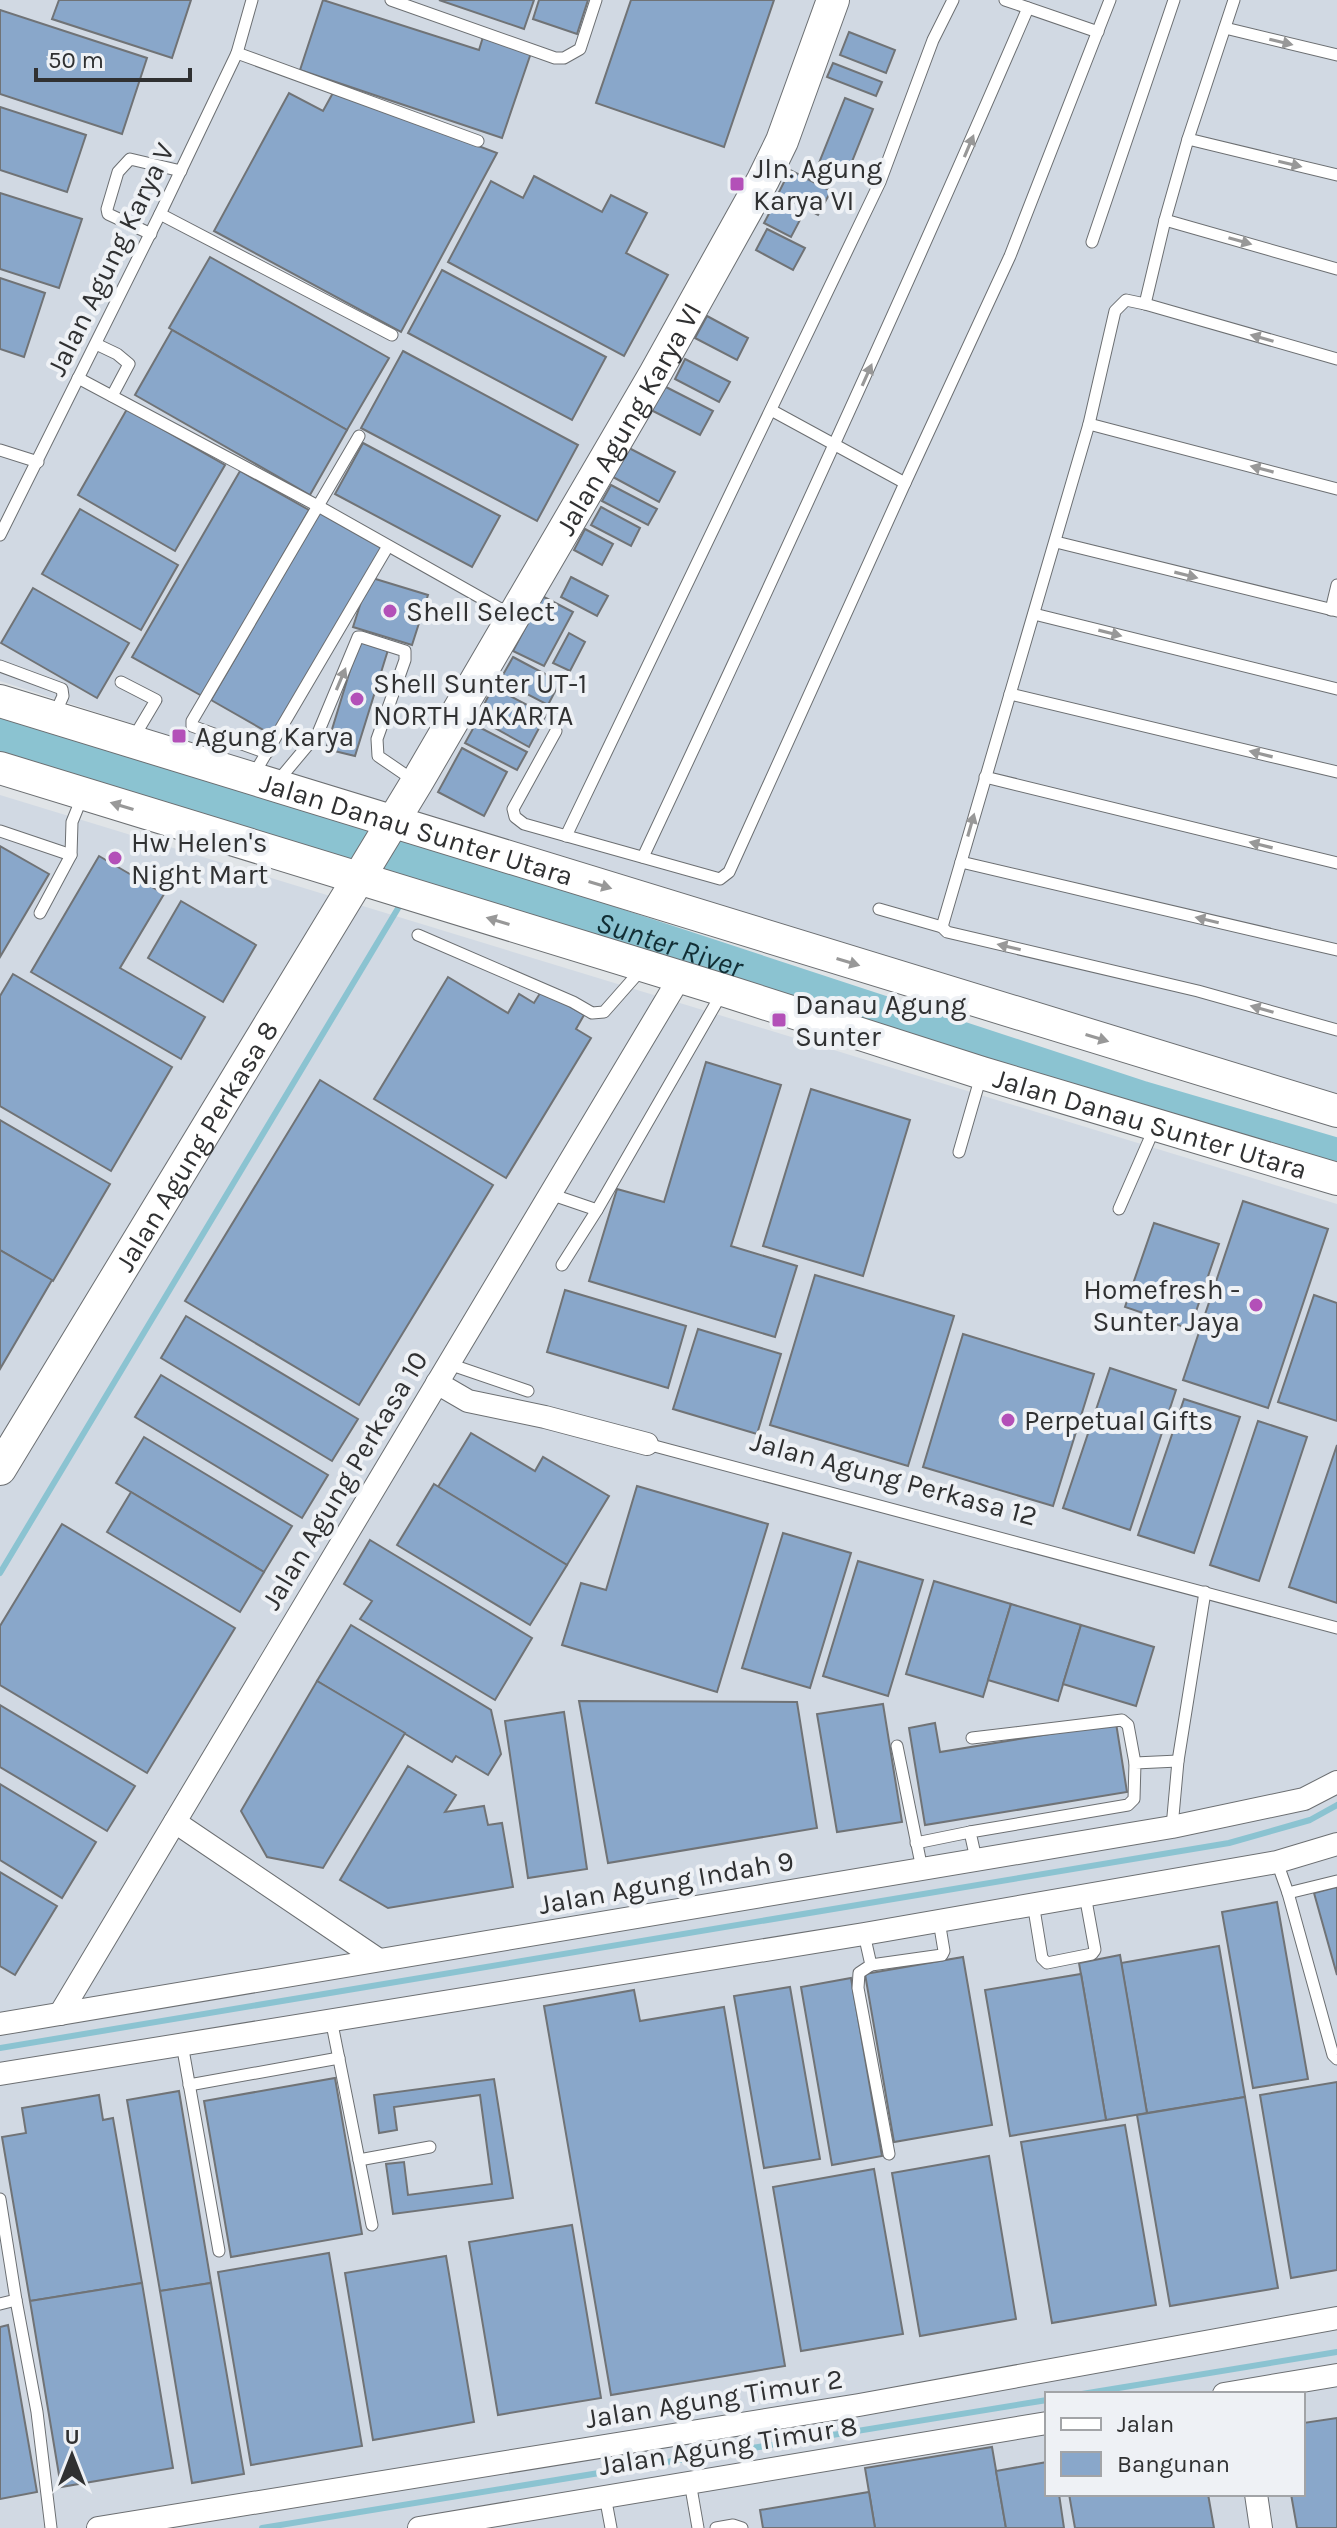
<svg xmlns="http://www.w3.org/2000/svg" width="1337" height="2528" font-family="Karla,sans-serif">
  <rect width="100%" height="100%" fill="#e0e4e7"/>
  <g fill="#d1d9e3" fill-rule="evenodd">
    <polygon points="0,0 1337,0 1337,1098 414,815 0,681"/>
    <path d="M0,795L1337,1204V2528H0ZM1047,2394H1303V2494H1047Z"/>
  </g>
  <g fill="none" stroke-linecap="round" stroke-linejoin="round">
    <g stroke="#8bc3d1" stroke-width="6">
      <polyline points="413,884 423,867"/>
      <polyline points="0,1573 403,900"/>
      <polyline points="0,2048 1229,1843 1310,1820 1337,1805"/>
      <polyline points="1082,2394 1337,2352"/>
      <polyline points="262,2528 1047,2400"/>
    </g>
    <path stroke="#8bc3d1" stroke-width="38" id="s1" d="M0,734L594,920L1142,1100L1337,1157"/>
  </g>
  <g fill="#89a7ca" stroke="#707376" stroke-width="2">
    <polygon points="59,0 191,0 172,58 52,19"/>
    <polygon points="323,0 479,50 483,37 531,53 502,138 300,70"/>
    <polygon points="439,0 534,0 524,29"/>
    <polygon points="539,0 588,0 577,34 533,19"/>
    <polygon points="631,0 774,0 724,147 596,103"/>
    <polygon points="0,10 147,58 122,134 0,94"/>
    <polygon points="849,32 895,50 886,73 840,55"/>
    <polygon points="833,63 882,82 876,96 827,77"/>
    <polygon points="334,91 497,153 401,332 214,231 289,93 323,111"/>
    <polygon points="845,98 873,109 845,179 817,168"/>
    <polygon points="0,107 86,135 67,192 0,170"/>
    <polygon points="790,170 831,191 818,215 778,194"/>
    <polygon points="534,176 602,212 611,195 647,213 626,253 668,275 624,356 448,262 491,181 523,198"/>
    <polygon points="0,193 82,219 59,288 0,269"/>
    <polygon points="774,204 801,218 791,237 764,223"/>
    <polygon points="767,229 805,248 793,270 756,250"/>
    <polygon points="210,257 389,358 347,430 169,328"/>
    <polygon points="442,270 606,357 572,420 408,333"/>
    <polygon points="0,278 45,293 24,357 0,349"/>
    <polygon points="707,316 748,338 737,360 695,338"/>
    <polygon points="172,330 347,430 310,495 135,395"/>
    <polygon points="403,351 578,445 537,521 361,428"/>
    <polygon points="685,359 730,382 719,402 675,379"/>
    <polygon points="664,386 713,411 700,435 651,410"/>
    <polygon points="127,409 225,465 175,551 78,495"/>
    <polygon points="363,443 500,516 472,567 335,494"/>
    <polygon points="629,448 675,472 659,502 613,477"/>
    <polygon points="240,471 309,510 202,696 132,657"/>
    <polygon points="611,485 657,509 648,525 602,501"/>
    <polygon points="601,507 640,528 631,546 591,525"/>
    <polygon points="80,509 178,565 141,630 42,574"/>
    <polygon points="320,512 382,548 274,736 211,700"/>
    <polygon points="585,529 613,544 602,565 574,550"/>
    <polygon points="369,577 428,595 412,645 353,627"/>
    <polygon points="571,577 608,596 597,616 561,597"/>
    <polygon points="33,588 129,643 97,698 1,643"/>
    <polygon points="542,596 573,612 544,666 513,651"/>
    <polygon points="569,633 585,642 570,671 553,663"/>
    <polygon points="359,641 388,650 355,756 326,749"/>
    <polygon points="513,657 560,682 548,705 500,680"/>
    <polygon points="493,687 546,715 529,747 477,718"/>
    <polygon points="475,725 527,752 517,770 465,743"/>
    <polygon points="462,748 507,772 484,816 438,792"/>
    <polygon points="0,846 49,874 0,957"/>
    <polygon points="99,856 164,894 120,968 205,1017 181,1059 31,972"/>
    <polygon points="181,901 256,945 223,1002 148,958"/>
    <polygon points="13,974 172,1067 111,1171 0,1106 0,996"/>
    <polygon points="448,977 508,1013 519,994 534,1003 542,990 584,1015 576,1029 591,1038 506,1178 374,1099"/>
    <polygon points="706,1062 781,1085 731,1246 797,1266 775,1337 589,1281 617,1189 664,1202"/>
    <polygon points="320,1080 493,1185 359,1405 185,1301"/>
    <polygon points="811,1089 910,1120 863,1276 763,1246"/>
    <polygon points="0,1120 110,1184 53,1281 0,1250"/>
    <polygon points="1243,1201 1328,1229 1268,1408 1183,1380"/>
    <polygon points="1154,1223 1219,1244 1190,1329 1125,1307"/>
    <polygon points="0,1250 52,1280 0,1369"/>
    <polygon points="815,1275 954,1316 908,1466 770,1425"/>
    <polygon points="565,1290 686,1326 668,1388 547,1352"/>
    <polygon points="1314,1295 1337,1303 1337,1421 1278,1402"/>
    <polygon points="186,1316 358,1419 332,1461 161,1358"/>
    <polygon points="698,1329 781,1354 757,1434 673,1409"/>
    <polygon points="963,1334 1094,1374 1053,1506 923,1467"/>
    <polygon points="1110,1368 1176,1390 1130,1530 1063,1508"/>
    <polygon points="161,1375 328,1475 302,1518 135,1417"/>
    <polygon points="1184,1399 1240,1417 1194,1553 1138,1535"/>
    <polygon points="1258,1421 1307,1437 1259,1581 1210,1565"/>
    <polygon points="471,1433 535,1471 543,1457 609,1496 567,1565 438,1487"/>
    <polygon points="144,1437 292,1526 264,1572 116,1483"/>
    <polygon points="1337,1445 1337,1603 1289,1587"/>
    <polygon points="434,1484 567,1565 530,1625 397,1545"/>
    <polygon points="637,1486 768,1524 717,1692 562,1645 581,1583 606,1590"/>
    <polygon points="131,1492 264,1572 240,1612 107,1532"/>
    <polygon points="62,1524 235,1628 147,1773 0,1685 0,1626"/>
    <polygon points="783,1533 851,1553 810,1688 742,1668"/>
    <polygon points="370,1540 532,1638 495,1700 360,1619 372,1601 344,1584"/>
    <polygon points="858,1561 923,1580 888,1696 823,1676"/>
    <polygon points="934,1581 1011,1604 983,1697 906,1674"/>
    <polygon points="1011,1604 1081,1625 1058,1701 988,1680"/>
    <polygon points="351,1625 491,1710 501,1754 488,1775 456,1756 452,1762 317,1681"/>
    <polygon points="1081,1625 1154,1647 1136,1706 1063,1684"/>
    <polygon points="317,1681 405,1733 323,1868 267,1857 241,1811"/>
    <polygon points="579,1701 797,1702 817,1828 608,1863"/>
    <polygon points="883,1704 902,1822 837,1832 817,1714"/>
    <polygon points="0,1705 135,1786 107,1831 0,1767"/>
    <polygon points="564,1712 587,1869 528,1878 505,1721"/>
    <polygon points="935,1723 940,1752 1116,1723 1127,1792 925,1825 909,1728"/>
    <polygon points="408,1766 456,1795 445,1812 484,1806 488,1825 502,1823 513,1887 388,1908 340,1880"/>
    <polygon points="0,1784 96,1842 62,1898 0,1860"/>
    <polygon points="0,1872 57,1906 15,1975 0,1966"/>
    <polygon points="1337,1887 1337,1975 1314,1893"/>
    <polygon points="1277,1902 1308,2079 1253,2088 1222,1912"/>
    <polygon points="1219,1946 1245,2097 1147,2113 1121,1963"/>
    <polygon points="1120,1955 1147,2113 1106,2120 1079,1963"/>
    <polygon points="963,1957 992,2125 894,2142 865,1974"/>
    <polygon points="1081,1974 1106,2120 1010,2136 985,1990"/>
    <polygon points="851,1978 882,2156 832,2165 801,1987"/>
    <polygon points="790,1987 820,2159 764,2168 734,1996"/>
    <polygon points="634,1990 640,2021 724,2007 785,2366 611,2395 544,2006"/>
    <polygon points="335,2078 362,2234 231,2257 204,2101"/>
    <polygon points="494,2079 513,2198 393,2214 386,2164 404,2162 408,2195 492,2184 480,2095 394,2107 397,2130 379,2133 374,2095"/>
    <polygon points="1337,2082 1337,2270 1291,2278 1260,2095"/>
    <polygon points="179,2091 211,2283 160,2291 127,2100"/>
    <polygon points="99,2095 103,2120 113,2118 142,2283 30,2301 2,2137 26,2133 22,2108"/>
    <polygon points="1245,2097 1278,2288 1170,2306 1137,2115"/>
    <polygon points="1125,2125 1156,2305 1052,2323 1021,2142"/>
    <polygon points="989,2156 1016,2319 920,2336 892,2173"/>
    <polygon points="874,2169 903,2334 801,2351 773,2187"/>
    <polygon points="572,2225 601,2398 498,2415 469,2242"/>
    <polygon points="329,2253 362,2446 251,2465 218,2272"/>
    <polygon points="446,2256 474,2422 373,2440 345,2273"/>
    <polygon points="142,2283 173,2468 61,2487 30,2301"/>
    <polygon points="211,2283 244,2474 192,2483 160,2291"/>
    <polygon points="8,2325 37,2492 0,2499 0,2327"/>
    <polygon points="1337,2418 1337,2528 1297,2528 1291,2494 1303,2494 1303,2423"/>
    <polygon points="992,2447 1006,2528 875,2528 865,2468"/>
    <polygon points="1047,2462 1047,2494 1059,2494 1064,2528 1006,2528 996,2471"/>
    <polygon points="869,2492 875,2528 763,2528 760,2510"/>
    <polygon points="1069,2494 1208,2494 1214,2528 1075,2528"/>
  </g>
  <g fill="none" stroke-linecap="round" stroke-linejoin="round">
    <g stroke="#6c6f72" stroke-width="13">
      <g id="lane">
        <polyline points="391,0 555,58 564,58 580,49 596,0"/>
        <polyline points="1005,0 1098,32"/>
        <polyline points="1225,28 1337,55"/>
        <polyline points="237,53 478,141"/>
        <polyline points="1188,139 1337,175"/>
        <polyline points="160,214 392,335"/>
        <polyline points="1165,220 1337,269"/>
        <polyline points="151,234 108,214 107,209 118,172 130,159 181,171"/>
        <polyline points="1092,242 1174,0"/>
        <polyline points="1145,304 1165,220 1188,139 1234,0"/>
        <polyline points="96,344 117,354 129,364 112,396"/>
        <polyline points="78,378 318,506 513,616"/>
        <polyline points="771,410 905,483"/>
        <polyline points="1089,424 1337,489"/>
        <polyline points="0,450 38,462"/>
        <polyline points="0,535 160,214 237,53 252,0"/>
        <polyline points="1056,542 1337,611"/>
        <polyline points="1331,610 1337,585"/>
        <polyline points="1034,614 1337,689"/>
        <polyline points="0,666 62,689 63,696 54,716"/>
        <polyline points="121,682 156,700 134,737"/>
        <polyline points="1010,694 1337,772"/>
        <polyline points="556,731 513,809 515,817 524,824 720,879 729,872 905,483 1010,256 1110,0"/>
        <polyline points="267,753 192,726 192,721 359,436"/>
        <polyline points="254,774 388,546"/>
        <polyline points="985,777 1337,863"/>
        <polyline points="277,782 318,733 358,637 361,637 405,651 405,660 377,739 378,756 413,780"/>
        <polyline points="0,831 71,855"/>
        <polyline points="566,836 880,182 933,40 953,0"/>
        <path d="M643,857C775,576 905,294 1028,8"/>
        <polyline points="961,862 1337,950"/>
        <polyline points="879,909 942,927 947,932 1198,991 1337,1030"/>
        <polyline points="40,913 71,855 72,822 83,795"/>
        <polyline points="942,927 1089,424 1115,311 1126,300 1145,304 1337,359"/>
        <polyline points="418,935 573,1002 592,1013 604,1012 641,970"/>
        <polyline points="959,1152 981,1076"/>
        <polyline points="550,1194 597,1210"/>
        <polyline points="1119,1209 1154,1129"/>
        <polyline points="562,1265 597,1210 722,993"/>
        <polyline points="449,1364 528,1391"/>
        <polyline points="647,1444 1337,1628"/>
        <polyline points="972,1738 1122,1720 1128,1725 1135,1763"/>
        <polyline points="897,1746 922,1869"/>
        <polyline points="1172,1827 1178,1761 1205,1592"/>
        <polyline points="916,1843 970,1832"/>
        <polyline points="976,1859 970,1832 1128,1805 1134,1799 1135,1763 1178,1761"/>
        <polyline points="1277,1862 1288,1893"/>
        <polyline points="1337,1881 1288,1893 1333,2055 1337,2059"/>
        <polyline points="1033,1903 1042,1958 1047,1963 1092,1954 1095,1950 1085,1895"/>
        <polyline points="864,1934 871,1965 859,1973 858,1988 889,2154"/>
        <polyline points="871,1965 942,1955 944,1951 939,1921"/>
        <polyline points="331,2019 372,2225"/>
        <polyline points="182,2044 219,2251"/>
        <polyline points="189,2085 339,2058"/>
        <polyline points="359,2160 430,2147"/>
        <polyline points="0,2199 16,2300 0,2304"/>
        <polyline points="16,2300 37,2412 51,2528"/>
        <polyline points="690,2482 698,2528"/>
        <polyline points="605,2496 611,2528"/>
        <polyline points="716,2528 733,2525 742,2528"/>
      </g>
    </g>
    <g stroke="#6c6f72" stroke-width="24">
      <g id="street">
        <polyline points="437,1383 468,1401 545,1417 647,1444"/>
        <polyline points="175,1822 379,1960"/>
        <polyline points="60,2014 680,977"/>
        <polyline points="0,2024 1172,1827 1304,1799 1337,1782"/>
        <polyline points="0,2074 864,1934 1277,1862 1337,1844"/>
        <polyline points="1224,2394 1337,2375"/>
        <polyline points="1256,2494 1261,2528"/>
        <polyline points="98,2528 859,2405 1337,2318"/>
        <polyline points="419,2528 1047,2423"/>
      </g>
    </g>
    <g stroke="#6c6f72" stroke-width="34">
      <g id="secondary">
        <path id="s2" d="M0,701L1337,1111"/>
        <path id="s3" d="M0,768L723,990L982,1073L1337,1179"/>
        <path id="s4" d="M0,1469L417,782L655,374L763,180L782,141L833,0"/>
      </g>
    </g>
    <use href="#lane" stroke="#fff" stroke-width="11"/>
    <use href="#street" stroke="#fff" stroke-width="22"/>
    <use href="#secondary" stroke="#fff" stroke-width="32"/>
  </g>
  <defs><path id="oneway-solid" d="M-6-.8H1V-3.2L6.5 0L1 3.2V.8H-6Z" transform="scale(2)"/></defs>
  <g fill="#989898">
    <use href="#oneway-solid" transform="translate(1281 42) rotate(13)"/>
    <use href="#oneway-solid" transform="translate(969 146) rotate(-67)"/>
    <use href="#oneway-solid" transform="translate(1290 164) rotate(13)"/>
    <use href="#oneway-solid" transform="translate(1240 241) rotate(16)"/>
    <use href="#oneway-solid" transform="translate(1262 338) rotate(-164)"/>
    <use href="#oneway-solid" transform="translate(867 375) rotate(-66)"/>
    <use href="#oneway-solid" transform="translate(1262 469) rotate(-165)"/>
    <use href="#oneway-solid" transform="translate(1186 575) rotate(14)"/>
    <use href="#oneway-solid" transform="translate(1110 633) rotate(14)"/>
    <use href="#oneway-solid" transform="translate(341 679) rotate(-67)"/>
    <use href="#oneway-solid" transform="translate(1261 754) rotate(-166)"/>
    <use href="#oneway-solid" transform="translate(122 806) rotate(-163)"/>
    <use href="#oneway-solid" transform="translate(971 825) rotate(-74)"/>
    <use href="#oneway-solid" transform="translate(1261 845) rotate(-166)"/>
    <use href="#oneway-solid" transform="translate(600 885) rotate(17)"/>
    <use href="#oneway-solid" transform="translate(1207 920) rotate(-167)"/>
    <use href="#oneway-solid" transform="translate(498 921) rotate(-163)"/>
    <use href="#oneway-solid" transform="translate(1009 947) rotate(-167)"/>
    <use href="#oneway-solid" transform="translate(848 962) rotate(17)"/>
    <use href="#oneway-solid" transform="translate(1262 1009) rotate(-164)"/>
    <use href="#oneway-solid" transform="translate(1097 1038) rotate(17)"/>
  </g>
  <g fill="#b350b8" stroke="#eef1f5" stroke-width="3">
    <rect x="729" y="176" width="16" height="16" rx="4"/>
    <circle cx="390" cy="611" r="8"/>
    <circle cx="357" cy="699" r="8"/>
    <rect x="171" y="728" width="16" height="16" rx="4"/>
    <circle cx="115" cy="858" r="8"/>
    <rect x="771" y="1012" width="16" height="16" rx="4"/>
    <circle cx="1256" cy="1305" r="8"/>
    <circle cx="1008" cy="1420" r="8"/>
  </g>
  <g text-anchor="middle" stroke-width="8" stroke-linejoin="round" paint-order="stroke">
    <g font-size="28" fill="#303132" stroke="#eef1f5" text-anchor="start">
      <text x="753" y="178">Jln. Agung<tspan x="753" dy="32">Karya VI</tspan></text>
      <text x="406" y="621">Shell Select</text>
      <text x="373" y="693">Shell Sunter UT-1<tspan x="373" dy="32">NORTH JAKARTA</tspan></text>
      <text x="195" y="746">Agung Karya</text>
      <text x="131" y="852">Hw Helen's<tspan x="131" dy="32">Night Mart</tspan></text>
      <text x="795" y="1014">Danau Agung<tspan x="795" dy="32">Sunter</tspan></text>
      <text x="1240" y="1299" text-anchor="end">Homefresh -<tspan x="1240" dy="32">Sunter Jaya</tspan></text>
      <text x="1024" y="1430">Perpetual Gifts</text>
    </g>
    <g font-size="28" fill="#303132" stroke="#eef1f5">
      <text transform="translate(110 259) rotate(-64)" y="10">Jalan Agung Karya V</text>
      <text dy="10" stroke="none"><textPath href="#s4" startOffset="1224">Jalan Agung Karya VI</textPath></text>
      <text dy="10" stroke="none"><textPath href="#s2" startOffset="436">Jalan Danau Sunter Utara</textPath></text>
      <text dy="10" stroke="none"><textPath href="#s3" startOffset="1204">Jalan Danau Sunter Utara</textPath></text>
      <text dy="10" stroke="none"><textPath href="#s4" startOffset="378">Jalan Agung Perkasa 8</textPath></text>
      <text transform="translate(894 1478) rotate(15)" y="10">Jalan Agung Perkasa 12</text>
      <text transform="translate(344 1480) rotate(-59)" y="10">Jalan Agung Perkasa 10</text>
      <text transform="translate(666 1882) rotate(-10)" y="10">Jalan Agung Indah 9</text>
      <text transform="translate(714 2398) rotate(-9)" y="10">Jalan Agung Timur 2</text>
      <text transform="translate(728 2445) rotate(-9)" y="10">Jalan Agung Timur 8</text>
    </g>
    <g font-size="30" font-style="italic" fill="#112e35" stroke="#eef1f5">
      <text dy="10" stroke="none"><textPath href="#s1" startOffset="702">Sunter River</textPath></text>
    </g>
  </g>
  <rect x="1045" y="2392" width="260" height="104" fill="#eef1f5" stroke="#a2a4a7" stroke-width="2"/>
  <rect x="1061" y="2418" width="40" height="12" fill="#ffffff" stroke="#a2a4a7" stroke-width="2"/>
  <text x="1117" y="2432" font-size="24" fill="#303132">Jalan</text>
  <rect x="1061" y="2452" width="40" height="24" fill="#89a7ca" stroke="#a2a4a7" stroke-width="2"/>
  <text x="1117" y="2472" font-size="24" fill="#303132">Bangunan</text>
  <g transform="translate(72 2456)" stroke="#eef1f5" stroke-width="6" paint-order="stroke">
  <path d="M0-6L14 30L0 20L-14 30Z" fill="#303132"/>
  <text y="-12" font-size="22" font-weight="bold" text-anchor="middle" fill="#303132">U</text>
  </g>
  <path d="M36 68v12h154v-12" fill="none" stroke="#303132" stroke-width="4"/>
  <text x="48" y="68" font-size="24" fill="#303132" stroke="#eef1f5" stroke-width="6" paint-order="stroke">50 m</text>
</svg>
